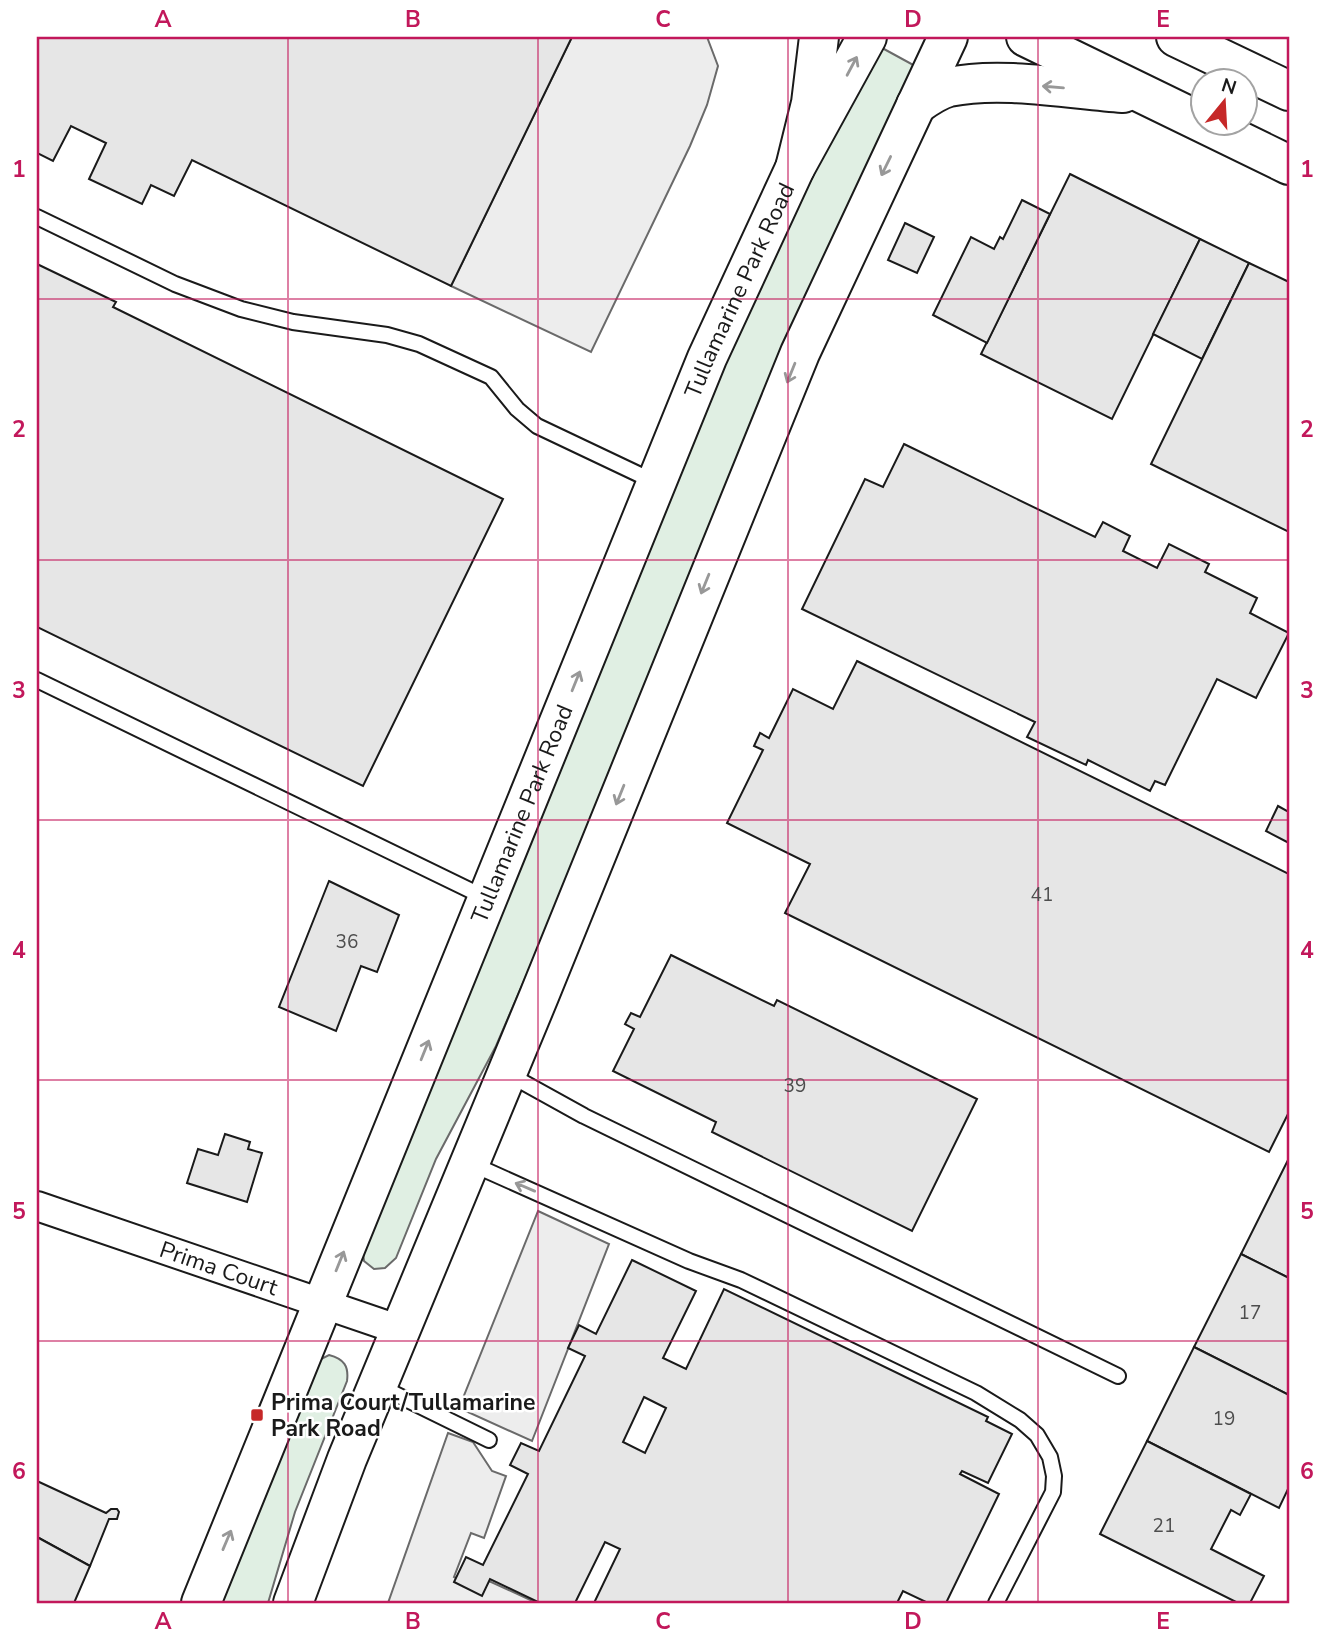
<svg xmlns="http://www.w3.org/2000/svg" width="1326" height="1640" font-family="'Nunito Sans',sans-serif">
  <rect width="100%" height="100%" fill="#fff"/>
  <g fill="#e0efe3" stroke="#6a6a6a" stroke-width="2">
    <polygon points="873,43 917,67 496,1046 436,1159 396,1258 385,1268 374,1269 364,1261 363,1253 749,305"/>
    <path d="M329,1355C344,1359 349,1366 347,1381L295,1512L268,1603H219L319,1360Z"/>
  </g>
  <g fill="#ededed" stroke="#6a6a6a" stroke-width="2">
    <polygon points="572,37 707,37 718,66 707,105 690,146 591,352 451,286"/>
    <polygon points="538,1211 609,1244 532,1441 459,1408"/>
    <polygon points="448,1433 473,1442 492,1471 506,1476 484,1538 471,1533 454,1577 483,1591 489,1581 537,1603 388,1603"/>
  </g>
  <g fill="#e6e6e6" stroke="#1a1a1a" stroke-width="2" fill-rule="evenodd">
    <polygon points="37,37 572,37 451,286 192,160 174,196 151,185 142,204 89,179 106,143 71,126 53,161 37,153"/>
    <polygon points="1070,174 1200,239 1112,419 981,354"/>
    <polygon points="1022,200 1050,214 987,343 933,315 971,237 994,249 1000,237 1003,239"/>
    <polygon points="905,223 934,237 917,273 888,260"/>
    <polygon points="1200,239 1249,263 1202,359 1153,334"/>
    <polygon points="1249,263 1289,282 1289,532 1151,464"/>
    <polygon points="37,264 116,302 113,307 503,499 363,786 37,627"/>
    <polygon points="904,444 1095,537 1103,522 1130,536 1123,551 1157,568 1169,544 1209,564 1205,572 1257,598 1250,613 1289,633 1256,698 1217,679 1165,785 1155,781 1150,791 1088,760 1086,765 1027,737 1035,722 802,609 865,479 883,487"/>
    <polygon points="857,661 1289,874 1289,1112 1269,1152 785,913 810,864 727,823 763,750 754,746 760,733 769,738 793,689 833,709"/>
    <polygon points="1278,806 1289,812 1289,843 1266,831"/>
    <polygon points="329,881 399,915 377,972 361,966 336,1031 279,1007"/>
    <polygon points="671,955 774,1006 777,1000 977,1099 912,1231 712,1132 716,1122 613,1071 634,1029 625,1024 631,1013 640,1017"/>
    <polygon points="225,1134 250,1142 248,1149 262,1153 247,1202 187,1183 198,1149 218,1155"/>
    <polygon points="1288,1160 1289,1160 1289,1278 1241,1254"/>
    <polygon points="1241,1254 1289,1278 1289,1395 1194,1347"/>
    <path d="M632,1260L696,1291L663,1358L686,1369L724,1289L988,1417L986,1421L1012,1434L988,1483L962,1471L960,1474L999,1494L946,1603H928L903,1591L897,1603H594L620,1549L605,1542L575,1603H540L490,1579L482,1596L454,1582L466,1557L483,1565L528,1474L510,1465L521,1443L539,1451L585,1356L568,1348L579,1325L596,1334ZM644,1397L666,1408L645,1453L623,1442Z"/>
    <polygon points="1194,1347 1289,1395 1289,1487 1279,1508 1147,1441"/>
    <polygon points="1147,1441 1251,1494 1240,1515 1231,1510 1211,1549 1264,1576 1250,1603 1238,1603 1100,1534"/>
    <polygon points="37,1481 106,1513 111,1509 117,1509 119,1512 117,1519 109,1519 90,1566 37,1537"/>
    <polygon points="37,1537 90,1566 74,1603 37,1603"/>
  </g>
  <g fill="none" stroke-linecap="round" stroke-linejoin="round">
    <g stroke="#1a1a1a" stroke-width="18">
      <g id="lane">
        <polyline points="37,217 175,284 241,309 293,322 387,335 419,344 491,377 517,409 537,426 655,482"/>
        <polyline points="37,680 486,898"/>
        <polyline points="508,1074 584,1116 1118,1376"/>
        <polyline points="472,1164 689,1261 741,1280 976,1393 1020,1420 1037,1435 1050,1457 1054,1476 1053,1492 996,1603"/>
        <polyline points="379,1386 489,1440"/>
      </g>
    </g>
    <g stroke="#1a1a1a" stroke-width="32">
      <g id="street">
        <path id="s1" d="M37,1206L400,1330"/>
      </g>
    </g>
    <g stroke="#1a1a1a" stroke-width="42">
      <g id="secondary">
        <path id="s2" d="M201,1603L707,358L795,168L867,37"/>
        <polyline points="293,1603 347,1459 539,996 800,353 948,37"/>
      </g>
    </g>
    <g stroke="#1a1a1a" stroke-width="42">
      <g id="primary">
        <polyline points="1026,37 1289,165"/>
        <polyline points="1176,37 1289,91"/>
        <path d="M916,105C926,98 937,90 949,87C1001,76 1069,89 1123,93"/>
        <polyline points="795,168 811,103 819,37"/>
      </g>
    </g>
    <use href="#lane" stroke="#fff" stroke-width="14"/>
    <use href="#street" stroke="#fff" stroke-width="28"/>
    <use href="#secondary" stroke="#fff" stroke-width="38"/>
    <use href="#primary" stroke="#fff" stroke-width="38"/>
  </g>
  <defs><path id="oneway-shaft" d="M-6 0H5M1.5-3L5.5 0L1.5 3" fill="none" stroke-width="1.6" stroke-linecap="round" stroke-linejoin="round" transform="scale(1.75)"/></defs>
  <g stroke="#989898">
    <use href="#oneway-shaft" transform="translate(852 66) rotate(-62)"/>
    <use href="#oneway-shaft" transform="translate(1053 87) rotate(-175)"/>
    <use href="#oneway-shaft" transform="translate(886 166) rotate(116)"/>
    <use href="#oneway-shaft" transform="translate(791 373) rotate(112)"/>
    <use href="#oneway-shaft" transform="translate(705 584) rotate(112)"/>
    <use href="#oneway-shaft" transform="translate(576 681) rotate(-68)"/>
    <use href="#oneway-shaft" transform="translate(620 795) rotate(112)"/>
    <use href="#oneway-shaft" transform="translate(425 1050) rotate(-68)"/>
    <use href="#oneway-shaft" transform="translate(525 1187) rotate(-157)"/>
    <use href="#oneway-shaft" transform="translate(340 1261) rotate(-68)"/>
    <use href="#oneway-shaft" transform="translate(227 1540) rotate(-67)"/>
  </g>
  <path fill="none" stroke="#c2185b" stroke-width="2" stroke-opacity="0.55" d="M288,37V1603M538,37V1603M788,37V1603M1038,37V1603M37,299H1289M37,560H1289M37,820H1289M37,1080H1289M37,1341H1289"/>
  <rect fill="#c62828" stroke="#fff" stroke-width="2.5" x="250" y="1408" width="14" height="14" rx="3.5"/>
  <g text-anchor="middle" stroke-width="5" stroke-linejoin="round" paint-order="stroke">
    <g font-size="19" fill="#4d4d4d">
      <text x="1042" y="901">41</text>
      <text x="347" y="948">36</text>
      <text x="795" y="1092">39</text>
      <text x="1250" y="1319">17</text>
      <text x="1224" y="1425">19</text>
      <text x="1164" y="1532">21</text>
    </g>
    <g font-size="23" fill="#1a1a1a" stroke="#fff">
      <text dy="8" stroke="none"><textPath href="#s2" startOffset="1419">Tullamarine Park Road</textPath></text>
      <text dy="8" stroke="none"><textPath href="#s2" startOffset="852">Tullamarine Park Road</textPath></text>
      <text dy="8" stroke="none"><textPath href="#s1" startOffset="192">Prima Court</textPath></text>
    </g>
    <g font-size="23" font-weight="bold" fill="#1a1a1a" stroke="#fff" text-anchor="start">
      <text x="271" y="1410">Prima Court/Tullamarine<tspan x="271" dy="26">Park Road</tspan></text>
    </g>
  </g>
  <rect width="1326" height="1640" fill="none" stroke="#ffffff" stroke-width="77"/>
  <g transform="translate(1224 102) rotate(18)"><circle r="33" fill="#ffffff" stroke="#a3a3a3" stroke-width="2"/>
  <path d="M0-5L12 26L0 18L-12 26Z" fill="#c62828"/>
  <text y="-10" font-size="19" font-weight="bold" text-anchor="middle" fill="#1a1a1a">N</text>
  </g>
  <rect x="38" y="38" width="1250" height="1564" fill="none" stroke="#c2185b" stroke-width="2.5"/>
  <g font-size="23" text-anchor="middle" font-weight="bold" fill="#c2185b">
    <text x="163" y="27">A</text>
    <text x="413" y="27">B</text>
    <text x="663" y="27">C</text>
    <text x="913" y="27">D</text>
    <text x="1163" y="27">E</text>
    <text x="19" y="177">1</text>
    <text x="1307" y="177">1</text>
    <text x="19" y="437">2</text>
    <text x="1307" y="437">2</text>
    <text x="19" y="698">3</text>
    <text x="1307" y="698">3</text>
    <text x="19" y="958">4</text>
    <text x="1307" y="958">4</text>
    <text x="19" y="1219">5</text>
    <text x="1307" y="1219">5</text>
    <text x="19" y="1479">6</text>
    <text x="1307" y="1479">6</text>
    <text x="163" y="1629">A</text>
    <text x="413" y="1629">B</text>
    <text x="663" y="1629">C</text>
    <text x="913" y="1629">D</text>
    <text x="1163" y="1629">E</text>
  </g>
</svg>
